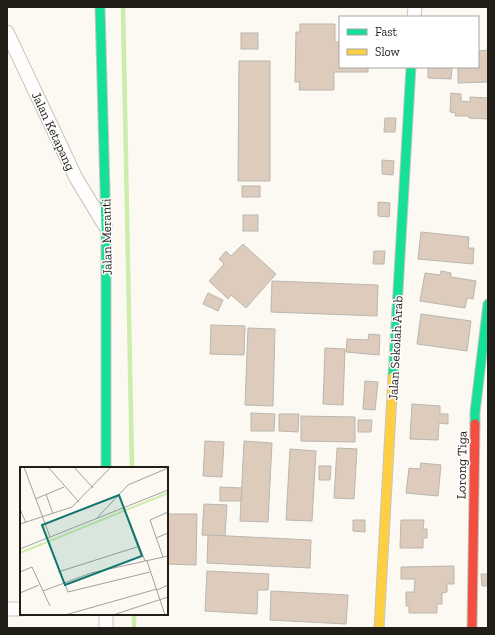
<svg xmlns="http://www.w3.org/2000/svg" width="495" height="635" font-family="'Zilla Slab',serif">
  <rect width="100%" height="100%" fill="#fcf9f2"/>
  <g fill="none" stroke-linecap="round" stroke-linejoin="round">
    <g stroke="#cdedad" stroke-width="4.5">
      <polyline points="123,7 132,468"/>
      <polyline points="134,614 134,628"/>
    </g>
  </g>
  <g fill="#dcb" stroke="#bab6b0">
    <polygon points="300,24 335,24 335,42 340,42 340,67 368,67 368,72 334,72 334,90 299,90 300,82 295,82 296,32 300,32"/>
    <rect x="241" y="33" width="17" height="16"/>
    <polygon points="488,50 488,82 458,83 458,67 478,67 478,51"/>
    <polygon points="239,61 270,61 270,181 238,181"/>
    <polygon points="428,67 452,67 451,79 428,78"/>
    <polygon points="451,93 461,94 461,101 470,102 470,97 488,98 488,119 469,118 469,116 455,116 456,113 450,112"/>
    <polygon points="385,118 396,118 395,132 384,132"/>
    <polygon points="382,160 394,161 393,175 382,174"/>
    <rect x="242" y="186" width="18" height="11"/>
    <polygon points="378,202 390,203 389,217 378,216"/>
    <rect x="243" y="215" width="15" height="16"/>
    <polygon points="421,232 469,237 468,248 474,248 473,264 418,259"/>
    <polygon points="243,244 276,274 246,308 231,295 228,299 209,281 224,264 219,259 226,251 231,256"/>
    <polygon points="374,251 385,251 384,264 373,264"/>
    <polygon points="441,271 451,273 451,277 476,281 473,299 467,298 465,308 420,301 425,273 440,275"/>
    <polygon points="272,281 378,285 377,316 271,312"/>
    <polygon points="208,293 223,300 218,311 203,304"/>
    <polygon points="421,314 471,321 467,351 417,344"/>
    <polygon points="211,325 245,326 244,355 210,354"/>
    <polygon points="248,328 275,329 273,406 245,405"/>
    <polygon points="369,334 380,335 379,355 346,352 347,339 368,340"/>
    <polygon points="325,348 345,349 343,405 323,404"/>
    <polygon points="365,381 378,382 375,410 363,409"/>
    <polygon points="412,404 440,406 440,414 448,414 448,424 439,423 438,440 410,439"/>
    <polygon points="251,413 275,414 274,431 251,431"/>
    <polygon points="279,414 299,414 298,432 279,431"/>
    <polygon points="301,416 355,417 355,442 301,441"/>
    <polygon points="358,420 372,420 371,432 358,432"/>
    <polygon points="205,441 224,442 222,477 203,476"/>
    <polygon points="244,441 272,443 268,522 240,521"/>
    <polygon points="337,448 357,449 354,499 334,498"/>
    <polygon points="290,449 316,451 312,521 286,520"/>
    <polygon points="421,463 441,465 438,496 406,493 409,468 420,469"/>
    <polygon points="319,466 331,466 330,480 319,480"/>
    <polygon points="220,487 242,488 241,501 220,501"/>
    <polygon points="204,504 227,505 225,536 202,535"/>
    <polygon points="167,514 197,514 196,565 167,564"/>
    <polygon points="353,520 365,520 365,532 353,531"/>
    <polygon points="401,520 424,520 423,529 427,529 427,538 423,538 423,548 400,548"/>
    <polygon points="208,535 311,540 310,568 207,563"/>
    <polygon points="454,566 454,584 447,584 447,592 442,593 442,604 437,604 437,613 409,613 409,606 406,606 406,592 414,592 415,579 401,579 401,567"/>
    <polygon points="207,571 269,574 268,590 258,590 257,614 205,611"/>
    <polygon points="481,574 488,574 488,586 482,586"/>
    <polygon points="271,591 348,595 346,624 270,620"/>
  </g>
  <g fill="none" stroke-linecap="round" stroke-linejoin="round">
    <g stroke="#c8c5bf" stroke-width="15">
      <g id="street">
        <polyline points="414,17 415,7"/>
        <polyline points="7,32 76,178 105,226"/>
        <polyline points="7,609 21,609"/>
        <polyline points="106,614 106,628"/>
      </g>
    </g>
    <g stroke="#c8c5bf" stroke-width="11">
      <g id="fast">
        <polyline points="100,7 106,227 106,468"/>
        <polyline points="393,377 411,67"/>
        <polyline points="475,424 475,412 488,304"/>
      </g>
    </g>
    <g stroke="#c8c5bf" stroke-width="11">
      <polyline id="slow" points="379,628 393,377"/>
    </g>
    <g stroke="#c8c5bf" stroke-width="11">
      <polyline id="jam" points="472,628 475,424"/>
    </g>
    <use href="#street" stroke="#fffefd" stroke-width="13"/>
    <use href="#fast" stroke="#16e098" stroke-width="9"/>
    <use href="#slow" stroke="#ffcf43" stroke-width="9"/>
    <use href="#jam" stroke="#f24e42" stroke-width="9"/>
  </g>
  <g text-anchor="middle" stroke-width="3" stroke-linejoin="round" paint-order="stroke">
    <g font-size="13" fill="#211e18" stroke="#fff">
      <text transform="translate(54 131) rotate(65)" y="5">Jalan Ketapang</text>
      <text transform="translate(106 237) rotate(-91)" y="5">Jalan Meranti</text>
      <text transform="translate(395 348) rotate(-87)" y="5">Jalan Sekolah Arab</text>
      <text transform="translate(461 465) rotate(-89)" y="5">Lorong Tiga</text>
    </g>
  </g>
  <g transform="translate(20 467)">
    <rect width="148" height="148" fill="#fcf9f2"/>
    <path fill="none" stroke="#cdedad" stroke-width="2" d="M0,86L148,26"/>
    <path fill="none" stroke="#a4a19b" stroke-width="1" d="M4,0L30,70M28,0L59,35M54,0L73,21M26,27L33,47M15,32L44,20M0,42L6,56M107,48L125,94M77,51L108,18L148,1M0,57L52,40L91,0M136,71L148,66M29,77L48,125L130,105M0,82L148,23M143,90L130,53L148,45M127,94L145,148M0,105L12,100L30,139M38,105L120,79M137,123L148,118M23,124L71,106L148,89M0,126L19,118M45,148L137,122M93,148L148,130"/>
    <path fill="#0f766e" fill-opacity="0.15" stroke="#0f766e" stroke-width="2" d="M99,28L122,89L45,118L22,58Z"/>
    <rect width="148" height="148" fill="none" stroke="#211e18" stroke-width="2"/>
  </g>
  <rect width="495" height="635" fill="none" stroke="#211e18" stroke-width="16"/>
  <rect x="339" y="16" width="140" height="52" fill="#ffffff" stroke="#a6a5a3"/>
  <rect x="347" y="29" width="20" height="6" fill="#16e098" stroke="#a6a5a3"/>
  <text x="375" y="36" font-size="12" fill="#211e18">Fast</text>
  <rect x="347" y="49" width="20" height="6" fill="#ffcf43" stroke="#a6a5a3"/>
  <text x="375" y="56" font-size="12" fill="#211e18">Slow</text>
</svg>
